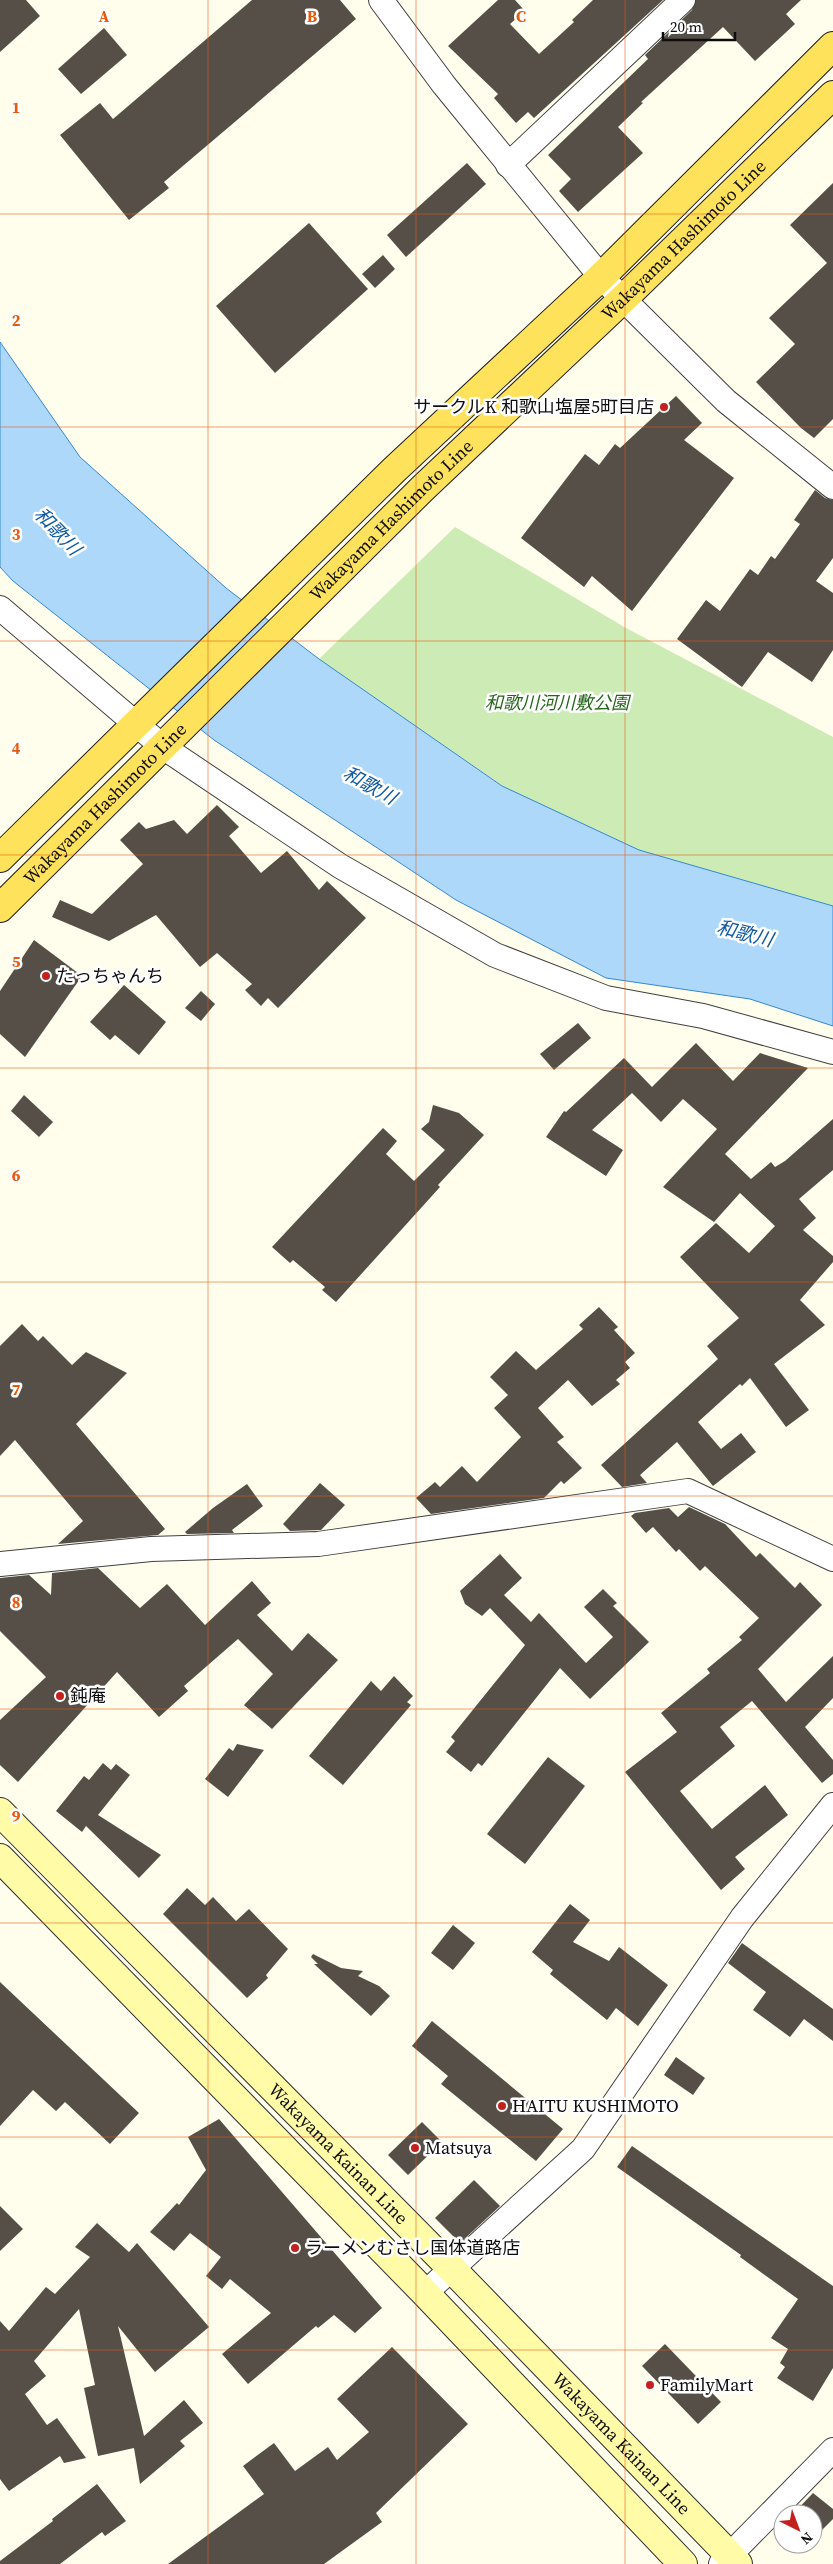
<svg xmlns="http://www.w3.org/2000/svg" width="833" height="2564" font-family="'Source Serif 4','Noto Sans JP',serif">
  <rect width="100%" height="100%" fill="#fffdec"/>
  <polygon fill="#cdebb4" points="455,527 626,628 833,737 833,906 639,850 510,791 319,659"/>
  <polygon fill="#aed8f9" stroke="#3288d4" points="0,342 80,457 226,588 319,659 502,786 639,850 833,906 833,1026 750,999 606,978 456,900 214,740 13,581 0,567"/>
  <g fill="#564f48">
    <polygon points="0,0 26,0 40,16 0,52"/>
    <polygon points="252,0 340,0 356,19 164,182 169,188 129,220 60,135 100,103 113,119"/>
    <polygon points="498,0 515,0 525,11 510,24 539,54 574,22 572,20 593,0 663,0 534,118 528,112 516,123 494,98 498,94 448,46"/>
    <polygon points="696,0 801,0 786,14 795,24 755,61 723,27 641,102 643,103 618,127 643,153 578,212 559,191 571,179 548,155 648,59 645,55 692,10"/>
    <polygon points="104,28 127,55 81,94 58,69"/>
    <polygon points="467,163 486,184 406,257 387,235"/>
    <polygon points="833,183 833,419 814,438 801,428 756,382 795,344 769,318 827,263 790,225"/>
    <polygon points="309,223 368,289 275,373 216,306"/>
    <polygon points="383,255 395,269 375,288 362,274"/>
    <polygon points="676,396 702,423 684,440 734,478 632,611 592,576 584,587 521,538 585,454 599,465 615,444 620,448"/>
    <polygon points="815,490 825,498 833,500 833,558 816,581 833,593 833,650 812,682 768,652 742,687 677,639 706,600 720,611 750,569 758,575 771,556 775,559 800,524 794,520"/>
    <polygon points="217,805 239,827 229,836 261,873 287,851 319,890 327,881 366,918 278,1008 268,998 261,1006 245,990 252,984 217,953 200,967 156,915 109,941 52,917 60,900 92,914 143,864 120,840 139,822 146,829 174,820 187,834"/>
    <polygon points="34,940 82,976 25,1057 0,1034 0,991"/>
    <polygon points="124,985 166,1022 139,1055 115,1035 110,1040 90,1022"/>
    <polygon points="201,991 215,1004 201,1021 185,1008"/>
    <polygon points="578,1023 591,1038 554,1070 540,1054"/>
    <polygon points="696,1043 733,1081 760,1053 808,1068 725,1154 751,1179 771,1162 775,1167 785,1161 833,1119 833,1170 799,1199 816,1218 803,1230 833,1256 833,1262 800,1300 825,1325 774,1364 809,1410 786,1427 750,1378 742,1386 740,1384 698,1422 721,1449 741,1433 756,1452 713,1486 677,1442 640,1475 647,1483 622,1487 601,1465 718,1359 707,1346 739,1318 680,1257 716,1223 749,1253 775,1226 740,1193 714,1222 663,1187 717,1129 683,1099 661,1122 632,1093 592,1130 623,1150 606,1176 546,1137 564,1111 566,1112 624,1058 652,1087"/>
    <polygon points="24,1095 53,1122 39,1137 11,1111"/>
    <polygon points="433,1105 459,1113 484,1135 438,1185 440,1187 336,1302 322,1290 325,1287 293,1260 290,1263 272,1247 383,1128 397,1141 386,1154 414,1181 445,1150 421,1129 429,1122"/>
    <polygon points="599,1307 618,1327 614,1330 635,1353 625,1362 630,1368 616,1380 620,1384 592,1406 568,1380 538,1408 564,1437 557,1442 582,1468 564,1484 561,1481 544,1498 431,1514 416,1498 435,1482 440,1487 462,1466 477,1482 521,1437 494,1408 508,1395 490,1377 516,1351 536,1370 583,1329 579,1325"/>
    <polygon points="22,1324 38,1341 43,1336 72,1365 86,1352 127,1373 76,1424 165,1529 158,1535 58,1544 83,1521 15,1440 0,1456 0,1346"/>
    <polygon points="320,1483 345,1505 321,1530 290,1531 283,1524"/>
    <polygon points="247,1484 263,1506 232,1530 234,1533 187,1534 185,1532 213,1508"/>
    <polygon points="689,1507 725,1524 756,1557 760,1553 795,1588 800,1582 822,1605 758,1669 786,1702 833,1656 833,1698 805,1727 833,1760 833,1774 822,1783 752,1701 720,1727 735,1746 680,1791 712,1829 765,1785 788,1815 735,1857 745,1869 721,1890 625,1772 677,1732 661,1713 710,1673 707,1669 742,1640 739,1637 759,1618 705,1566 700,1571 679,1549 676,1552 653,1527 646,1533 631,1516 635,1513 669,1508 678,1517"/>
    <polygon points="500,1554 522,1578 504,1595 531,1622 539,1613 586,1663 613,1637 584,1607 603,1589 617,1603 613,1606 649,1642 590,1699 560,1668 482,1766 478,1763 471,1772 446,1752 455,1741 451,1737 525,1645 490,1608 482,1616 465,1604 460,1591"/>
    <polygon points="98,1568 140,1608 167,1584 205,1625 252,1581 271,1603 257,1615 292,1651 308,1633 338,1660 272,1729 244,1705 273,1674 238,1639 184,1686 188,1691 159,1717 117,1672 18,1782 0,1765 0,1720 46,1677 0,1631 0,1578 29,1575 51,1595 52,1573"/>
    <polygon points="394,1676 413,1696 407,1702 411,1705 343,1785 309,1756 371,1681 381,1691"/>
    <polygon points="237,1744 264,1750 228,1797 205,1779 229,1748 233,1751"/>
    <polygon points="548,1757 585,1786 525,1864 487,1834"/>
    <polygon points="103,1763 111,1770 116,1764 130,1775 98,1815 161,1855 139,1878 86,1826 82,1832 56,1811 84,1776 89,1780"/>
    <polygon points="187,1888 205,1905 213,1897 236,1921 249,1909 288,1949 266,1975 268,1978 247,1998 163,1914"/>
    <polygon points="570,1904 590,1920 573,1942 609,1961 619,1947 668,1985 638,2026 616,2008 607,2020 550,1974 553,1970 532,1952"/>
    <polygon points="453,1925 475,1943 453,1970 431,1953"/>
    <polygon points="742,1943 833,2009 833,2041 804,2019 790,2037 753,2010 766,1992 728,1963"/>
    <polygon points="313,1954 341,1968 363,1971 358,1976 379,1986 390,1996 371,2016 314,1964 318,1964 311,1957"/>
    <polygon points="0,1982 139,2113 110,2144 65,2102 56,2111 33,2090 0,2126"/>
    <polygon points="432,2021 563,2129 536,2161 441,2084 448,2076 412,2046"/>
    <polygon points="676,2057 705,2078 693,2095 664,2075"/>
    <polygon points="219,2119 382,2308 355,2333 334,2315 318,2328 316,2326 248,2384 222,2354 271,2313 230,2279 222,2289 206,2276 221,2257 190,2233 174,2251 150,2232 177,2203 179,2205 206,2170 188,2137"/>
    <polygon points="422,2122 442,2142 408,2175 388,2155"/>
    <polygon points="632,2146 833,2286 833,2368 813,2401 777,2378 785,2367 780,2363 788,2349 771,2338 798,2299 740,2257 741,2255 617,2167"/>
    <polygon points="474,2180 500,2206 460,2243 435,2218"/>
    <polygon points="0,2206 23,2229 0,2251"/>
    <polygon points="97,2223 129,2252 137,2243 209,2327 155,2372 118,2326 144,2436 184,2400 203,2423 180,2441 185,2446 140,2484 134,2448 98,2456 84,2388 95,2385 79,2309 34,2361 46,2376 25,2394 47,2425 57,2418 86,2458 64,2463 60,2456 9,2491 0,2479 0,2321 9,2331 46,2287 55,2294 90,2257 75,2247"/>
    <polygon points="665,2344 721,2402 698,2424 642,2366"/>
    <polygon points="392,2347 468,2424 376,2513 382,2522 324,2564 168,2564 264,2494 243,2466 274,2443 295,2471 328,2447 337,2460 369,2432 337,2399"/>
    <polygon points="97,2484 126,2521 105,2536 102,2532 60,2564 0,2564 0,2561 53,2521 52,2519"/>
    <polygon points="813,2493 833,2509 833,2519 813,2539 813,2514 793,2514"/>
  </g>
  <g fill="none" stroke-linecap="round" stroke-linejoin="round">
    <g stroke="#404040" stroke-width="26">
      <g id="street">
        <polyline points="381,0 444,85 601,277 726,401 833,487"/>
        <polyline points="508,165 683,0"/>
        <polyline points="0,608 163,747 340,866 495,955 606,998 703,1016 833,1052"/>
        <polyline points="0,1564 151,1549 318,1544 688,1491 833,1559"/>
        <polyline points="425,2293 583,2149 742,1918 833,1805"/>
        <polyline points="721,2564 833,2450"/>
      </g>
    </g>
    <g stroke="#2f2f2f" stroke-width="30">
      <g id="secondary">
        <path id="s1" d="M0,1812L452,2269L738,2564"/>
        <polyline points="0,1858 425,2293 683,2564"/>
      </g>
    </g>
    <g stroke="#1e1e1e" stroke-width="30">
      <g id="primary">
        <polyline points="0,858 394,470 601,277 833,46"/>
        <path id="s2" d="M0,908L423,488L624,298L833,95"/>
      </g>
    </g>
    <use href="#street" stroke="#fff" stroke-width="24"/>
    <use href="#secondary" stroke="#fffba7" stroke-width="28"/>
    <use href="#primary" stroke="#ffe25c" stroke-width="28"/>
  </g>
  <path fill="none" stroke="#e8590c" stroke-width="1" stroke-opacity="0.55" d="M208,0V2564M416,0V2564M625,0V2564M0,214H833M0,427H833M0,641H833M0,855H833M0,1068H833M0,1282H833M0,1496H833M0,1709H833M0,1923H833M0,2137H833M0,2350H833"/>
  <g fill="#c3211e" stroke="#fff" stroke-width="2">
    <circle cx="664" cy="407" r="5"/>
    <circle cx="46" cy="976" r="5"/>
    <circle cx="60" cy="1696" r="5"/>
    <circle cx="502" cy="2106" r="5"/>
    <circle cx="415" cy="2148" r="5"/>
    <circle cx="295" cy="2248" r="5"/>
    <circle cx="650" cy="2385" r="5"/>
  </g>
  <g text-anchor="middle" stroke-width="5" stroke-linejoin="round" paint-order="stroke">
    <g font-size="18" fill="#0d0d0d" stroke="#fff">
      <text dy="6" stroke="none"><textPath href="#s2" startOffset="956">Wakayama Hashimoto Line</textPath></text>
      <text dy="6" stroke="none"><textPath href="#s2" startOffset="551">Wakayama Hashimoto Line</textPath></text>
      <text dy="6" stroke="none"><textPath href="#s2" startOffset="148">Wakayama Hashimoto Line</textPath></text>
      <text dy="6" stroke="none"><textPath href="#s1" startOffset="481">Wakayama Kainan Line</textPath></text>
      <text dy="6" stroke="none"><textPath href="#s1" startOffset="886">Wakayama Kainan Line</textPath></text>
    </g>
    <g font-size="18" fill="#0d0d0d" stroke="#fff" text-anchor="start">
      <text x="654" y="413" text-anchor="end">サークルK 和歌山塩屋5町目店</text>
      <text x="56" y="982">たっちゃんち</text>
      <text x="70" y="1702">鈍庵</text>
      <text x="512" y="2112">HAITU KUSHIMOTO</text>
      <text x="425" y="2154">Matsuya</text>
      <text x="305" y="2254">ラーメンむさし国体道路店</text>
      <text x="660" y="2391">FamilyMart</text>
    </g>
    <g font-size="18" font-style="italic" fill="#25671a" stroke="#fff">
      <text x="557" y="709">和歌川河川敷公園</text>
    </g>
    <g font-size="19" font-style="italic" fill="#105aa4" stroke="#fff">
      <text transform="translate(58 531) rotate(46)" y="7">和歌川</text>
      <text transform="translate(370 785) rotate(29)" y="7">和歌川</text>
      <text transform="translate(745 933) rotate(14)" y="7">和歌川</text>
    </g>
  </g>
  <g font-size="16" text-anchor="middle" font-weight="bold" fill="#e8590c" stroke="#fff" stroke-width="5" stroke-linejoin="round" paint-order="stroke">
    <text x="104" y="22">A</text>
    <text x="312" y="22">B</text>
    <text x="521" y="22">C</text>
    <text x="16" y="113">1</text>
    <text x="16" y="326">2</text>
    <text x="16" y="540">3</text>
    <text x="16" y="754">4</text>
    <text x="16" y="967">5</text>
    <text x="16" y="1181">6</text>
    <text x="16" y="1395">7</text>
    <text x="16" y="1608">8</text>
    <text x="16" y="1822">9</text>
  </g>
  <g transform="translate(798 2529) rotate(138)"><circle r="24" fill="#ffffff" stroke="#9e9e9e"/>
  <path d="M0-4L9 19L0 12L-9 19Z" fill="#c3211e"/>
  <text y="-8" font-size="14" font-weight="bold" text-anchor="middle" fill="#0d0d0d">N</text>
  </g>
  <path d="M663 32v8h72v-8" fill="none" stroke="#0d0d0d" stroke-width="2.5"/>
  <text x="670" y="32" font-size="15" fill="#0d0d0d" stroke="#ffffff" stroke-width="4" paint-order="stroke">20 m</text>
</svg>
